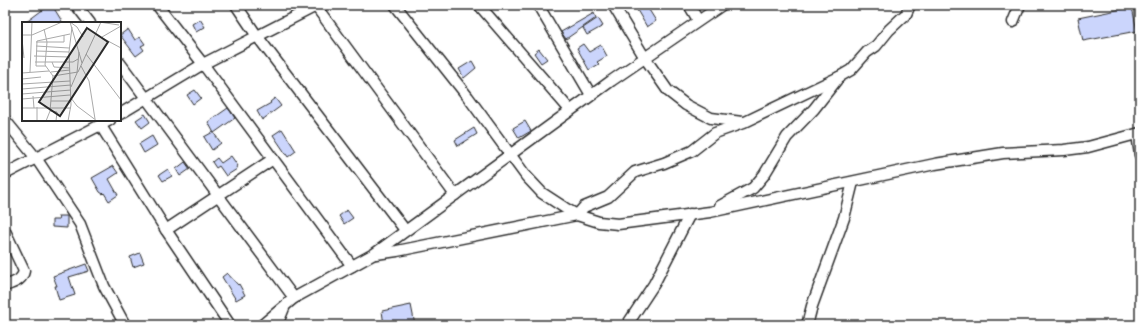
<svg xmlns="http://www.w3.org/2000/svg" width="1145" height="330" font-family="Itim,sans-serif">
  <rect width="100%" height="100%" fill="#fff"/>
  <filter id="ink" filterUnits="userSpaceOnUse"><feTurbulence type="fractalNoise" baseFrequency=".025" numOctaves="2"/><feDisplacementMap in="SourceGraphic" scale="8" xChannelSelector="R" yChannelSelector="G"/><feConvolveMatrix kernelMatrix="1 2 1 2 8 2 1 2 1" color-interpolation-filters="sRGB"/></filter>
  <g filter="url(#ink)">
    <g fill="#cbd5fc" stroke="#2b2b2b">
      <polygon points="52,5 63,23 25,23 41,11"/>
      <polygon points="634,5 646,5 656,21 647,27"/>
      <polygon points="1132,7 1137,31 1083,41 1078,18"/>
      <polygon points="594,13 596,18 566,39 561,32"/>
      <polygon points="598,18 603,26 587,35 583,28"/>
      <polygon points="200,19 205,27 196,32 192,24"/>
      <polygon points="128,29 135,40 140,37 145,44 141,46 144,50 136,56 120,35"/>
      <polygon points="583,44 589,52 601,45 607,56 597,62 599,64 589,70 577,48"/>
      <polygon points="539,49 547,59 541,63 534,53"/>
      <polygon points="472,61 476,68 464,78 459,69"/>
      <polygon points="195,90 201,98 193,104 187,95"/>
      <polygon points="275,98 281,106 262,120 257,111 271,103 270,102"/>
      <polygon points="228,108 235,118 214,133 208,122"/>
      <polygon points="145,114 150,122 142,128 136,120"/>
      <polygon points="525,121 531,131 519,138 513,128"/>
      <polygon points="474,128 477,134 458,146 455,140"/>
      <polygon points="282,129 296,151 288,157 273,135"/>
      <polygon points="213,132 221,143 212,150 204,137"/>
      <polygon points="152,136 157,145 144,153 139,144"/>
      <polygon points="231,156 238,166 236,167 237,169 226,176 219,166 216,168 212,162 217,158 221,163"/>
      <polygon points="185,162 190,169 180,176 176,169"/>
      <polygon points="113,166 118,173 109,179 118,195 109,201 104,193 103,194 100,192 92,178"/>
      <polygon points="168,169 172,176 163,181 159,175"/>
      <polygon points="347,210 353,218 344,224 339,216"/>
      <polygon points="58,216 67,216 67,228 52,227 52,220 59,220"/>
      <polygon points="140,253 144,263 133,267 130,257"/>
      <polygon points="86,264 89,271 69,277 75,295 59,300 55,286 57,286 53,276"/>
      <polygon points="227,273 238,285 239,284 245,295 236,300 222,277"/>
      <polygon points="411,305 415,325 384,325 382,311"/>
    </g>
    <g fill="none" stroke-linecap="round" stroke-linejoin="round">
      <g stroke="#2b2b2b" stroke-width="13">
        <g id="street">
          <polyline points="76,5 90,23"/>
          <polyline points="157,5 203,64 352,266"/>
          <polyline points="236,5 257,36 405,230"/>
          <polyline points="315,5 455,195"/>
          <polyline points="395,5 468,97 526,176 542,193 565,208 577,215 599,222 618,224 710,212 935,164 1003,153 1064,150 1088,147 1140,133"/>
          <polyline points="479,5 570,110"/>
          <polyline points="538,5 591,95"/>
          <polyline points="613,5 645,58 668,91 686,105 711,118 742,122"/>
          <polyline points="689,5 698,20"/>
          <polyline points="1013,22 1020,5"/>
          <polyline points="120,63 294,298"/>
          <polyline points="120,114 203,64 318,5"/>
          <polyline points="5,120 36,158 80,224 104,286 125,325"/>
          <polyline points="101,126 166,230 230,325"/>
          <polyline points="1137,134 1140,155"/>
          <polyline points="5,174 110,120"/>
          <polyline points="720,206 753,188 764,175 787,137 814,109 839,77 851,70 867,52 876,46 889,30 906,14 910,5"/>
          <polyline points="166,230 273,159"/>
          <path d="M5,231L24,271C22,281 14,282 5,286"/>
          <polyline points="376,254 397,251 577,215 584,207 608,197 635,172 664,163 692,151 715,133 743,123 839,77"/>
          <polyline points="262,325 294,298 374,254 611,81 722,5"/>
          <polyline points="277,325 284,308"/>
          <polyline points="627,325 654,284 690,214"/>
          <polyline points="807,325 812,306 844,218 853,182"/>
        </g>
      </g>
      <use href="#street" stroke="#fff" stroke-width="10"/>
    </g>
  </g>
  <g transform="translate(22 22)">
    <rect width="99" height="99" fill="#fff"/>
    <path fill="none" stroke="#aaa" stroke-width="1" d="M48,0L60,41M48,0L55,5L61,15M77,0L97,3M22,7L25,20L23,43L31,54L28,89L24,99M73,12L99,26M0,13H10L40,0M80,15L99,4M0,17L2,36M14,20H42V13M14,24L47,26M14,29L47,30M64,32L99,78M12,34L47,35M13,40H51L56,37M30,40L32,45L48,46M24,44H14L15,19L48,12M59,44L67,59L73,97M8,50L10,0M29,50L48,48M0,51L27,49M31,54L56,50L79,0M0,57L19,55M0,62L48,59M49,65L55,51L57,30M0,67L49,63M0,72L49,68M11,74L12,86M49,76L55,84L75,99M0,77L48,73M29,79H49M15,85V99M0,86H49M28,89L35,90L34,99M46,99L49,83L47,30L50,5"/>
    <path fill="#2b2b2b" fill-opacity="0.15" stroke="#2b2b2b" stroke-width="2" d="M65,6L86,20L38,94L17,80Z"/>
    <rect width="99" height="99" fill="none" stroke="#2b2b2b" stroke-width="2"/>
  </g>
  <rect width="1145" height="330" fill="none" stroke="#fff" stroke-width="20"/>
  <rect x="10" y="10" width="1125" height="310" fill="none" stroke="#2b2b2b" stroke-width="1.5" filter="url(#ink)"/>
</svg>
